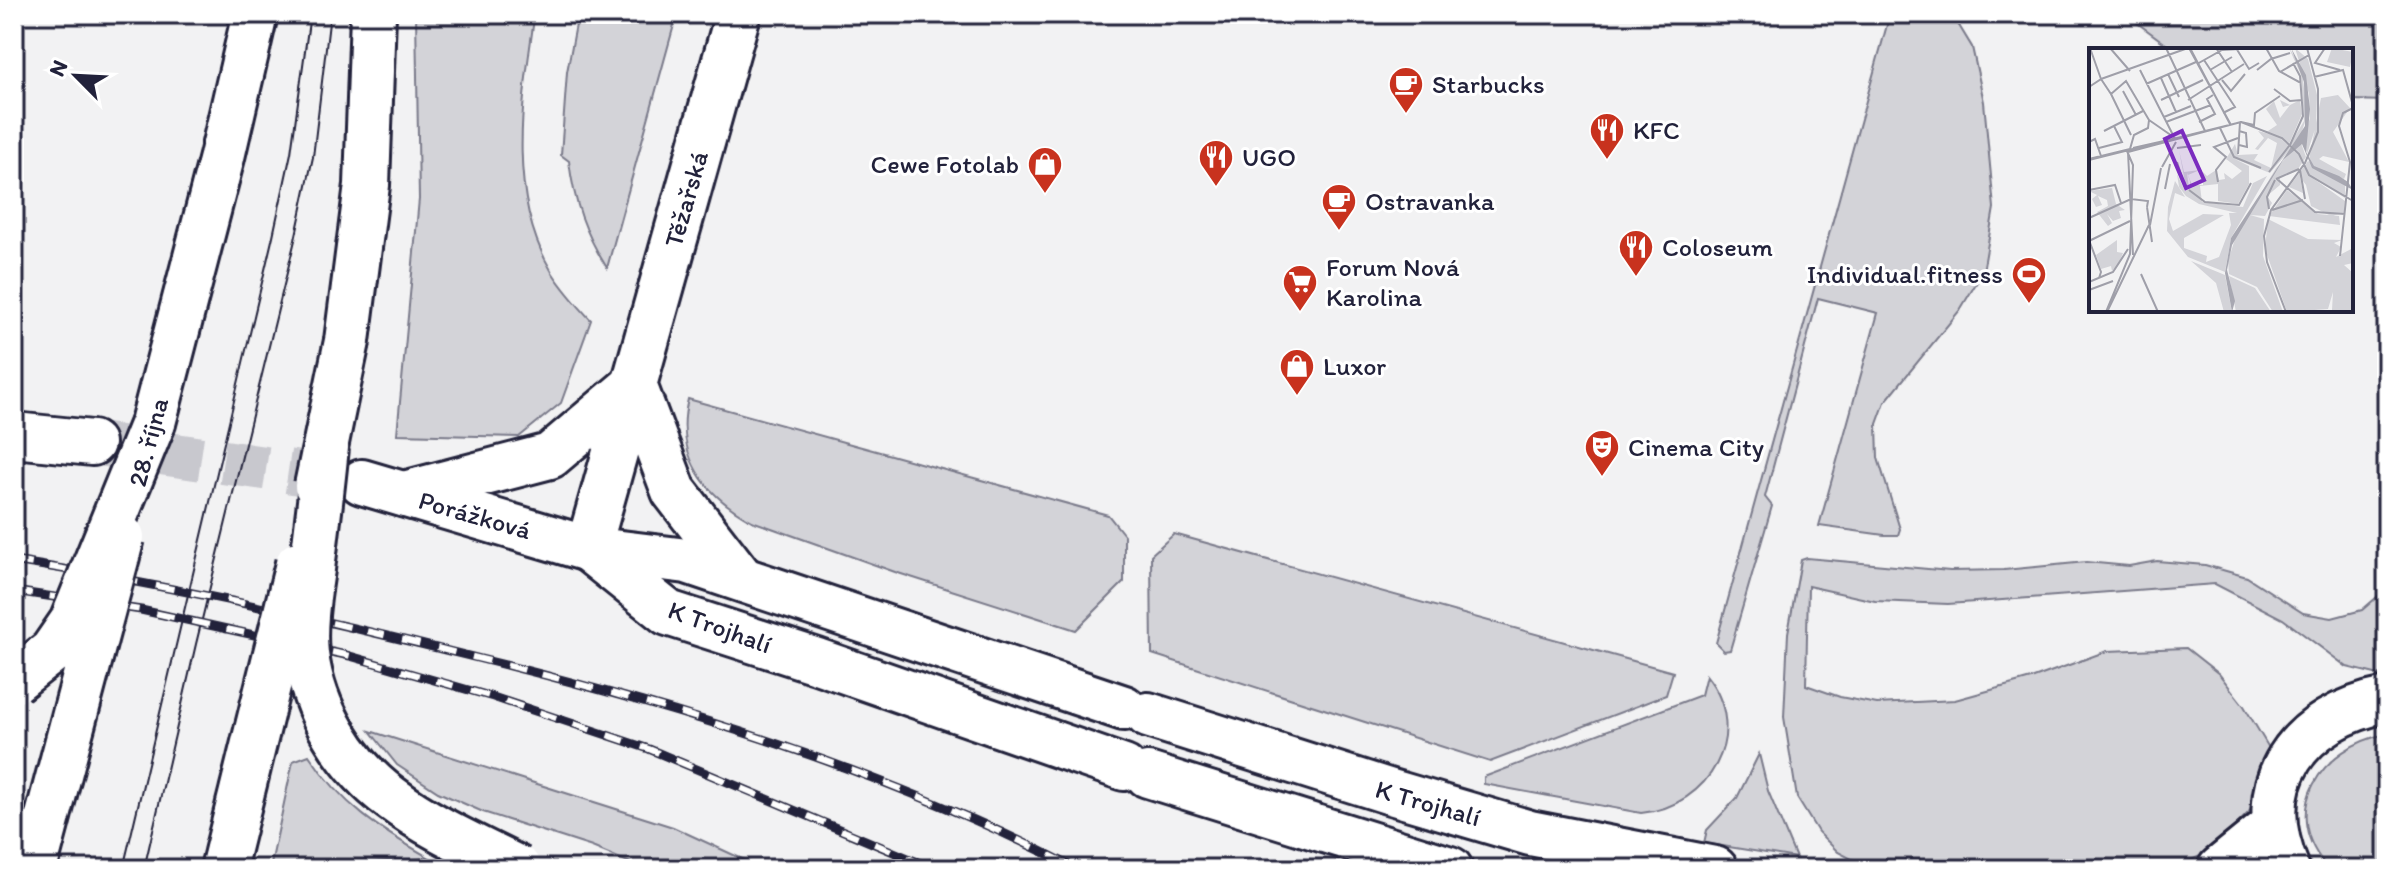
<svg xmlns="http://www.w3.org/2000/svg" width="2401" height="883" font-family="Itim,sans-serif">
  <rect width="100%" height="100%" fill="#f2f2f3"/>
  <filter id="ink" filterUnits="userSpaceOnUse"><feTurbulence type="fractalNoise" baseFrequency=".0125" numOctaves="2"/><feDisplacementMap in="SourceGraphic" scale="16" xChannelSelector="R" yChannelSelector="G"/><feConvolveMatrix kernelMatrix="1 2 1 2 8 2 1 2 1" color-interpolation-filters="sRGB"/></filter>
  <g filter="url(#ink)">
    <g fill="#d3d3d8" stroke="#7a7a8a" stroke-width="2">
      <path d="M416,14H532L534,19C522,101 507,197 552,272C563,289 577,305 591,320L561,403L519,437L397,434L419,199Z"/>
      <path d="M578,14H677L607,268C585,233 574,202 569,161L561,155L567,72Z"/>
      <polygon points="1890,14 1952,14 1972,47 1984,102 1994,208 1983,272 1960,310 1885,402 1877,424 1878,458 1900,529 1898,535 1884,535 1819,526 1878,313 1818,298 1765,497 1772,506 1730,650 1724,651 1716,643"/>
      <polygon points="2125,14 2387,14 2387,101 2351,100 2351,50 2174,50"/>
      <path d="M688,399L1108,515L1124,535V582L1076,630L895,572L752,521C705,495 674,456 688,399Z"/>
      <polygon points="1174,534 1673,672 1666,695 1490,762 1152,654 1151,555"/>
      <polygon points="1807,558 1950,571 2004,570 2086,562 2129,566 2157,561 2205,565 2247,577 2303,613 2332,618 2362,610 2384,591 2387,586 2387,673 2379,675 2347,667 2283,619 2215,584 1948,604 1875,601 1808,586 1806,685 1840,697 1877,704 1955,700 2031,679 2107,651 2186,648 2219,674 2244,706 2272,753 2249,812 2211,851 2172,869 1871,869 1838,852 1818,832 1797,798 1784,717 1788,633 1801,560"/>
      <path d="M1706,675C1753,733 1709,807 1641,813L1484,784V777L1701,695Z"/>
      <polygon points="370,731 673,827 764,869 645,869 592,847 483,812 438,792 397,765"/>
      <path d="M2387,734V869H2329C2276,812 2321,746 2387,734Z"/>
      <polygon points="1759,754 1768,791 1796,858 1704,843 1707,830 1737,798"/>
      <path d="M309,755C342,805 378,829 430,858L360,863L333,869H270L293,761Z"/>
    </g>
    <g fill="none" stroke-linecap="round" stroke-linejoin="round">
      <polyline stroke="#c8c8ce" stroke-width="44" stroke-dasharray="44 22" stroke-linecap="butt" points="92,443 355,481"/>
      <g stroke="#22223b" stroke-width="50">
        <g id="minor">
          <polyline points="347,341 367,185 373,14"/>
          <polyline points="634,385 674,491 742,579"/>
          <polyline points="153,423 222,157 255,14"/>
          <polyline points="14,435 92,443"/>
          <polyline points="362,482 588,549 687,561 1124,708"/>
          <polyline points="404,494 550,456 634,385"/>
          <polyline points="588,549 668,613 817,661 1124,768"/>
          <polyline points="588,549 738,14"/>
          <polyline points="1148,715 1391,792 1530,833 1715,869"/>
          <polyline points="1148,775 1450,869"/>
          <polyline points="2220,869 2274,825"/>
          <path d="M2287,869C2250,782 2298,717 2387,700"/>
        </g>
      </g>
      <use href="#minor" stroke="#fff" stroke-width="44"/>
      <g stroke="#22223b" stroke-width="2">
        <polyline points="123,869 273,236 291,153 310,14"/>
        <polyline points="144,869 196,644 295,240 313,157 330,14"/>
      </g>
      <g stroke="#22223b" stroke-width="9">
        <g id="rail">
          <path d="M14,561C167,585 319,618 469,656C678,707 885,770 1077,869"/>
          <polyline points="14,591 141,610 350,656 493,697 649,749 934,869"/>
        </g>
      </g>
      <use href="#rail" stroke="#fff" stroke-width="6" stroke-dasharray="18" stroke-linecap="butt"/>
      <g stroke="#22223b" stroke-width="50" stroke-linecap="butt">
        <g id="minor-bridge">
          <polyline points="317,486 347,341"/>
          <polyline points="34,869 122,537"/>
          <polyline points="223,869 298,564"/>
        </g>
      </g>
      <g stroke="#22223b" stroke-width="50" stroke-linecap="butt">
        <g id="highway-bridge">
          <path d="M326,447C322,488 317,528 312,569C308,596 303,626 306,654C313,710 346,765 391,798C429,827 477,848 519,869"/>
          <polyline points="14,681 52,651 72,622 153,423"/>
        </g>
      </g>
      <use href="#minor-bridge" stroke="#fff" stroke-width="44"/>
      <use href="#highway-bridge" stroke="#fff" stroke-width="44"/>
    </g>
  </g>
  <defs>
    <g id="cafe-pin" transform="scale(1.8)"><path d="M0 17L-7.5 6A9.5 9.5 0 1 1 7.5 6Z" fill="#c8321e" stroke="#fff"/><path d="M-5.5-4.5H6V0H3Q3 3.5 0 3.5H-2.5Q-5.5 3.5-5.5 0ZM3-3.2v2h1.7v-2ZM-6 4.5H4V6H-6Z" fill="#fff"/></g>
    <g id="restaurant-pin" transform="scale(1.8)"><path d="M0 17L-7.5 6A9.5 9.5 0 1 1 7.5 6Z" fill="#c8321e" stroke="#fff"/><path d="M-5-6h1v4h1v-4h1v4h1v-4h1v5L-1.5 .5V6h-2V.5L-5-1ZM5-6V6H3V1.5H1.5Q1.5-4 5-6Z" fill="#fff"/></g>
    <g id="shop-pin" transform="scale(1.8)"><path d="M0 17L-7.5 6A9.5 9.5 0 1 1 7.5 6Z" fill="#c8321e" stroke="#fff"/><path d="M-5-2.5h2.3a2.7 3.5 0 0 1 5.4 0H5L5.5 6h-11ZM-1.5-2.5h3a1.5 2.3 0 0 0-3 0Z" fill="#fff"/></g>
    <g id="stadium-pin" transform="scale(1.8)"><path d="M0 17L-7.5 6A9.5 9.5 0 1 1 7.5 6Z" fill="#c8321e" stroke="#fff"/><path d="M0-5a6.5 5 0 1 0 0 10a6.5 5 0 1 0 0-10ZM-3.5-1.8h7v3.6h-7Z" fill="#fff"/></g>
    <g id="supermarket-pin" transform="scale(1.8)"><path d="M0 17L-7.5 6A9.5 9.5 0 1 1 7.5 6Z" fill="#c8321e" stroke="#fff"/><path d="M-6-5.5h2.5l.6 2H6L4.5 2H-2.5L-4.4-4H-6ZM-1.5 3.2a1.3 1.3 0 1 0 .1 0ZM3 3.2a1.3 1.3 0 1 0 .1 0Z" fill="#fff"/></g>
    <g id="theatre-pin" transform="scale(1.8)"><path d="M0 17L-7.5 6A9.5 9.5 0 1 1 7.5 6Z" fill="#c8321e" stroke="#fff"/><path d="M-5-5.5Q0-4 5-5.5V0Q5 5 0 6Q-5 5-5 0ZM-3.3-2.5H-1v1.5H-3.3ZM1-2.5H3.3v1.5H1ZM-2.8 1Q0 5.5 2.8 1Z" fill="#fff"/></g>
  </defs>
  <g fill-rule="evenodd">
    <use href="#cafe-pin" x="1406" y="84"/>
    <use href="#restaurant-pin" x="1607" y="130"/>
    <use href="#restaurant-pin" x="1216" y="157"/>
    <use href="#shop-pin" x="1045" y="164"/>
    <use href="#cafe-pin" x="1339" y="201"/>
    <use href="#restaurant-pin" x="1636" y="247"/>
    <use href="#stadium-pin" x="2029" y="274"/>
    <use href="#supermarket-pin" x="1300" y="282"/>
    <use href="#shop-pin" x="1297" y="366"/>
    <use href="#theatre-pin" x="1602" y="447"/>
  </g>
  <g text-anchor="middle" stroke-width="6" stroke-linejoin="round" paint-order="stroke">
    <g font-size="26" fill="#22223b" stroke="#fff" text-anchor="start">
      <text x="1432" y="93">Starbucks</text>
      <text x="1633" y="139">KFC</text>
      <text x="1242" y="166">UGO</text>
      <text x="1019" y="173" text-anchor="end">Cewe Fotolab</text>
      <text x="1365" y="210">Ostravanka</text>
      <text x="1662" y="256">Coloseum</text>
      <text x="1326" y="276">Forum Nová<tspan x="1326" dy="30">Karolina</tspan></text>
      <text x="2003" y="283" text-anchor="end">Individual.fitness</text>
      <text x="1323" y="375">Luxor</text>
      <text x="1628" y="456">Cinema City</text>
    </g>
    <g font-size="26" fill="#22223b" stroke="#fff">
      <text transform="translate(686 199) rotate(-74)" y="9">Těžařská</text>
      <text transform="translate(148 442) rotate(-75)" y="9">28. října</text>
      <text transform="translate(475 515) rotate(16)" y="9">Porážková</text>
      <text transform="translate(720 627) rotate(20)" y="9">K Trojhalí</text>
      <text transform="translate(1428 803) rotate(16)" y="9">K Trojhalí</text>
    </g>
  </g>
  <g transform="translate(2089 48)">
    <rect width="264" height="264" fill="#f2f2f3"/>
    <path d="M200,0L210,15L214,31L218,67L211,90L181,125L146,111L160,118V136L149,156L129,153V136L111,138L113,154L154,159L164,135L178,128L142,190L136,224L99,209L78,183L79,159L86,133L96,149L86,145L80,171L84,183L114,166L135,167L95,190V200L118,208L117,214L130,209L142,177L140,165H148L110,156L97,148L90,139L88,126L96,143L104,139L101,137V133L98,125L100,140H97L90,102L95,124L111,122L99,127L103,137H114V124L118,128L127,122L130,132L136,131L135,125L143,131L153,123L137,111L146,96L149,107L169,106L165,112L182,120L188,95L179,90L169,102L166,101L175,90L169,83L181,86L170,82L179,83L188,77L177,61L185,53L191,70L201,57L194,59L191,52L201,57L211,52L213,66L200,96L191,90L200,98L215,73L212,27ZM206,0L219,11L228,47L227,78L218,106L214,92L221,70L220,46ZM243,0L264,4L261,19L238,14ZM249,47L261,60L244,84L260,114L234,108L230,111L257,126L255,131L225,119L220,111L232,50ZM212,95L217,109L209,121L191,129V137L178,148L183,155L176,168L161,167L175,171L174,208L194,264H184L168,239L140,226L139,213L147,188L187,120L204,102L210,107L205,101ZM219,113L256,134V150L218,126L256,153L255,165L242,168L222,158L217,137L211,129L214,145L200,139ZM23,140L27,156L36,162L30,163L32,170L24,173L18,166L23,175L19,178L8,164L19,158L18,152L9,148L13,157L7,159L3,151L8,147L0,143ZM198,142L229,166L250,168L251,177L180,168ZM179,171L219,191L253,192L245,195L252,199L247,209L264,200V215L255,217L264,225V264L243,262L244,244L239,261L198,264L176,201ZM28,192V204L34,205L29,217L23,223L22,218L12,221L7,207ZM102,213L136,227L143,264H135L127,235ZM140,228L166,240L182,264H147Z" fill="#d3d3d8"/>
    <path d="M202,0L217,27L221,61L217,104L225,118L250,128L259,134L264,142L223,120L213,96L194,112L143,197L138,222L146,253L143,264L136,225L142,190L216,78L215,34Z" fill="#a8a8b2"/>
    <path fill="none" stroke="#9f9fa9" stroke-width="2" d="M21,0L41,23M77,0L116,83M100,0L142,77M101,0L141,76M127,0L143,24M147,0L160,21L170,15M177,0L190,23L212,35M236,0L226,15L251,22M115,12L146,59L134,65M108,16L133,2L168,0M51,22L84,87M121,22L143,9M168,22L182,11L201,5M191,24L220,7M79,26L90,49M225,29L254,22L264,58M72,30L87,64M12,31L99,0M12,31L22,46L37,33L60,72M133,32L142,43L156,26M57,36L107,14M0,39L12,31L1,0M185,41L201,53L213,52M34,43L47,67M22,46L42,87M72,52L114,32M99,52L155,16M75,69L102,58M60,72L86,90M77,74L122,57M110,74L126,66L118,51L124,47M152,74L165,77L166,65L191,48M131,80L145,109L172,120M15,83L54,63M0,94L6,91L12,108M150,97L158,99L157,85L150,83M201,97L214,68L211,28L204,15M10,100L33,94L25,78M44,100L97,88M88,100L112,97M41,101L45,87L59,80L60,72M149,106L151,74M0,111L41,101M0,112L152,74L193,90L210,106L220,127L264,153M88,114L96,139M73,119L87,94M211,122L216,151M180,124L200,98M187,131L210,121M188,131L226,164L256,166M129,134L127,122L137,109L125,99L149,90M76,141L81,116M0,142L26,137L32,155M100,142L116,154L150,157L162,135M58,159L63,194M180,161L178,149L186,132M183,162L214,152M0,170L42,151L59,153L58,159M61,177L72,120M0,192L12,224L10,230M0,193L41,173M44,207L39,104L152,74M251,208L261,114L250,78L254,65L264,60M52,226L69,264M0,234L24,224L39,201M0,242L24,233M17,264L41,206L44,117L38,103M18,264L60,177M197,264L178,214L175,188L182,162L216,115L229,84V41L218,0"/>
    <path fill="#7b2cbf" fill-opacity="0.15" stroke="#7b2cbf" stroke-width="4" d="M93,83L115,132L97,140L76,91Z"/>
    <rect width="264" height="264" fill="none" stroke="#22223b" stroke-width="4"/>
  </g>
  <rect width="2401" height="883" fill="none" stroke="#fff" stroke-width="48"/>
  <rect x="24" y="24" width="2353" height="835" fill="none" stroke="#22223b" stroke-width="3" filter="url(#ink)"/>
  <g transform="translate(76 76) rotate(294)" stroke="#ffffff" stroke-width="6" paint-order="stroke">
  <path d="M0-6L14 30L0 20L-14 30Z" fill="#22223b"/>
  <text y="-12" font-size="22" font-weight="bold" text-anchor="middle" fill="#22223b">N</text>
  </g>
</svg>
